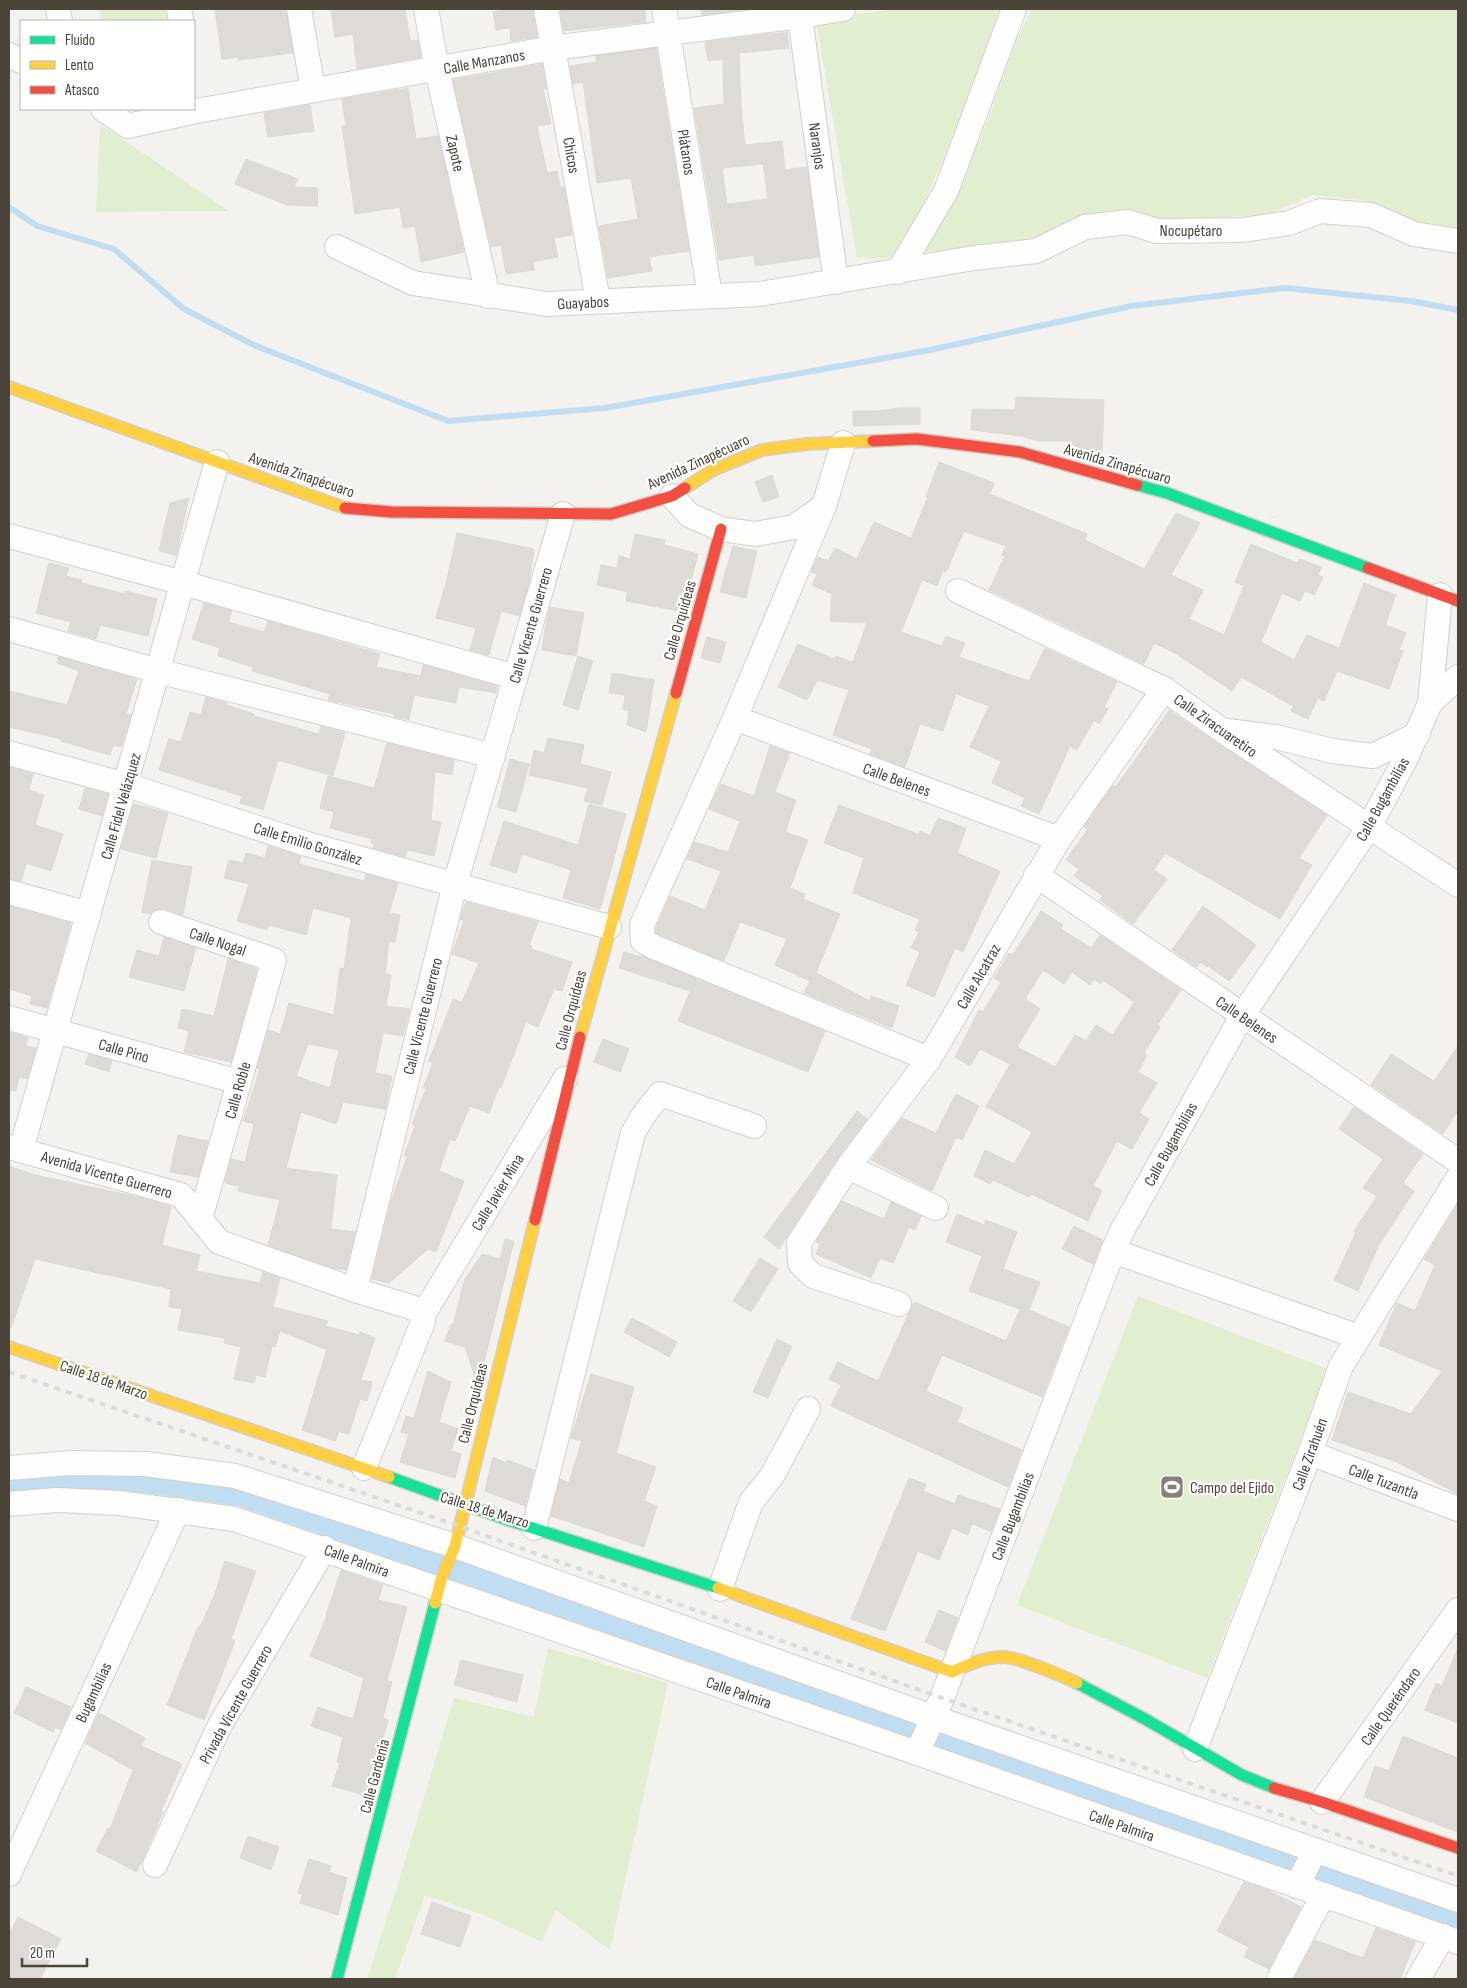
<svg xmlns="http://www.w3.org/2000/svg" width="1467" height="1988" font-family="'Sofia Sans Condensed',sans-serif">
  <rect width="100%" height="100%" fill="#f4f2ee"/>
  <g fill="#e1eecf">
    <polygon points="100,9 166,9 168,21 100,21"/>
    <polygon points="895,9 1008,9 913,229 890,258 857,258 816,20"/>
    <polygon points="1031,9 1458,9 1458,231 1423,225 1369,201 1312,195 1268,215 1162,220 1037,239 925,252 982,136 1014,47"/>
    <polygon points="100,124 229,211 96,212"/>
    <polygon points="1138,1296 1328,1369 1207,1678 1017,1605"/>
    <polygon points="548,1648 668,1683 610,1950 556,1910 542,1942 481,1914 425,1895 395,1979 367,1979 397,1887 454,1698 534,1717"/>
  </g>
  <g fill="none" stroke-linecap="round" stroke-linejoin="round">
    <polyline stroke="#c0ddf1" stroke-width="6" points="9,207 37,226 114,249 184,309 256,346 448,421 605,408 930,350 1131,306 1285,288 1411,301 1458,310"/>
    <polyline stroke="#c0ddf1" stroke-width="22" points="9,1487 65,1479 145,1482 239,1495 1458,1917"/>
  </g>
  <g fill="#dedbd6" stroke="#dcd9d4" fill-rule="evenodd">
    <polygon points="215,9 286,9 293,53 238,60 238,57 222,59"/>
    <polygon points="331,9 405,9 410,41 418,40 421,57 357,69 353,34 335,37"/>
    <polygon points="512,9 533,9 537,37 511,41 510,28 496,30 493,12"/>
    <polygon points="560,9 645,9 646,22 564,31"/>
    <polygon points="701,9 749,9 702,15"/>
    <path d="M787,32L789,48L739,53L741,105L745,145L782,141L785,170L807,167L819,257L755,266L754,255L719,260L694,108L724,104L723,59L708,61L705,42ZM763,164L768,199L727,204L722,168Z"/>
    <polygon points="656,48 689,251 649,257 652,271 608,278 599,226 638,219 631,178 597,183 583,82 573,84 570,66 597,62 596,56"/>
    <polygon points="542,64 546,89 543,89 551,124 537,126 547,173 557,171 560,187 564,187 572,235 554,238 558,257 533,262 534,270 506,274 501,245 491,247 453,80"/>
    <polygon points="408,88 416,139 438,136 464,252 421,262 415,226 403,228 400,207 355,214 342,126 346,126 342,99"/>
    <polygon points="310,105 314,131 268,137 264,113"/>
    <polygon points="246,159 298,179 294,187 318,188 317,206 287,205 235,184"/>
    <polygon points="1016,397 1104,400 1102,453 1072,450 1072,441 1038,441 1022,436 971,430 972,409 1015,410"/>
    <polygon points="900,408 920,408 920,424 853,426 853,411 879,411"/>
    <polygon points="939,462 994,483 990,494 1087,534 1085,540 1144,569 1176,513 1200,523 1171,575 1203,590 1189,619 1224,635 1244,586 1235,582 1251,544 1297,563 1300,559 1321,567 1318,575 1323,577 1314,595 1305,591 1300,601 1282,593 1261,642 1294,660 1307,635 1339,648 1364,583 1396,595 1385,625 1406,633 1399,650 1403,651 1389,689 1337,671 1324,701 1318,698 1308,719 1291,711 1293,706 1241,677 1232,691 1175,653 1154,643 1144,664 989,590 1005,556 1002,555 1006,546 964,531 946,572 943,570 937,586 922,580 901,632 942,646 946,636 965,643 959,657 1029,681 1045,648 1117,682 1104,707 1108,709 1099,724 1094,720 1077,750 1070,746 1039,814 1021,806 1025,798 992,783 1001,761 970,747 989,706 956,694 943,731 920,724 905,767 870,754 872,749 833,735 849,690 817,680 807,700 778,687 798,644 835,659 836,656 853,662 867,623 830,621 832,594 812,585 817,574 811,572 818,557 828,561 835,548 857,559 874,522 911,538 928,497 926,497"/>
    <polygon points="772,475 779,497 763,502 755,482"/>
    <polygon points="189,498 176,555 159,551 170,503"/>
    <polygon points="457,533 534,549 529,583 519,616 501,611 489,655 470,650 476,628 436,618 444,589 445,589"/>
    <polygon points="635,534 665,540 664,545 698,554 690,584 685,583 679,611 626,601 628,592 597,585 601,565 617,568 619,556 630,559"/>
    <polygon points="733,546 757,551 746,598 720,592"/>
    <polygon points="49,563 69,568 66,576 82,580 81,583 125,594 125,591 157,599 148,636 100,625 96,639 68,631 71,622 36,613"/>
    <polygon points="204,603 232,611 228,622 264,632 268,621 380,654 376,667 421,676 423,665 497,686 496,693 459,687 456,703 414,695 409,720 394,717 395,714 328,700 330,694 252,671 253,667 218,656 220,648 192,639"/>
    <polygon points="550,607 584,613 576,656 542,650 546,623"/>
    <polygon points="707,637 726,642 720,663 701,658"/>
    <polygon points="578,656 593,661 578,710 563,705"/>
    <polygon points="58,657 137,679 126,714 131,715 121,747 113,745 110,755 61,741 62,739 9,727 9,691 67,705 79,671 57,663"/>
    <polygon points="612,673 654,680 646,732 627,725 629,710 623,710 625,695 609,693"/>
    <polygon points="206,697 227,703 226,705 254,714 254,716 319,734 321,726 345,733 333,776 278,760 263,810 240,803 242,796 159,770 169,738 181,742 190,712 201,715"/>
    <polygon points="1169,710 1215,742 1327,815 1299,858 1312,865 1280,919 1165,853 1154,870 1167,879 1133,924 1100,900 1103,896 1074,876 1079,869 1066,860 1088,829 1084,827 1113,785 1115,787 1141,752"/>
    <polygon points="548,738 584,745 580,764 611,772 602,805 584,801 588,788 529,775 534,750 544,753"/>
    <polygon points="387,743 454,760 452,775 435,772 431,820 441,822 434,856 407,850 405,857 373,848 374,844 371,843 372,839 330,828 334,812 320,808 328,776 374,788"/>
    <polygon points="770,746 790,753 775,792 796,800 785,832 808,840 790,888 805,894 803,899 840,914 816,973 870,1001 871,996 899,1006 892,1028 804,993 810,981 775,965 787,939 740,922 724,961 656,933 656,928 670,896 705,910 721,871 687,859 694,842 728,852 740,821 709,809 721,784 754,796"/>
    <polygon points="510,759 529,764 516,812 497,807"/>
    <polygon points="9,767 33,774 29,790 44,795 35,825 63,834 51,871 26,863 21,881 9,879"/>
    <polygon points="85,788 108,794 102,816 79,809"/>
    <polygon points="134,804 168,813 156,858 121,849"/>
    <polygon points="589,804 626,814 600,909 563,898 571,870 522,854 516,873 490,865 504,821 578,845"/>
    <polygon points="839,805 918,834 920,831 930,836 938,818 966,828 957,853 1000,871 963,952 955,948 934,997 906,985 920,952 911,948 919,932 915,930 920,919 853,893 864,858 824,843"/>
    <path d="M268,846L301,856L299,864L364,881L366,874L398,883L389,913L400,915L395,942L389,941L385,974L391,975L386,1006L410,1009L403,1036L383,1033L375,1073L392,1076L385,1109L343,1102L336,1124L301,1112L286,1168L337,1175L331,1229L355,1232L346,1270L333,1268L268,1245L280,1200L238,1191L239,1186L225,1183L231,1159L245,1162L254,1124L243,1121L260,1069L257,1068L268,1030L280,1034L289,1003L334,1015L340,968L344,969L351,918L313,908L306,935L269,925L267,930L237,921L249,884L224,878L229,860L243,863L246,853L265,858ZM308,1044L339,1050L330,1088L296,1076Z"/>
    <polygon points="152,860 192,867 183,915 165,909 158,909 151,914 142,912"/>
    <polygon points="466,902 538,922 529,945 532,946 531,949 572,962 562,991 554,989 538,1027 526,1022 501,1088 499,1087 489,1113 470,1106 455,1141 450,1139 439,1171 464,1181 436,1252 428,1249 389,1283 372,1279 390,1204 407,1157 404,1156 415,1126 412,1124 426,1089 423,1088 433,1063 429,1061 453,999 462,1002 479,963 452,954 464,921 460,919"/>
    <polygon points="9,906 71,923 47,1008 30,1004 32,996 9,989"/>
    <polygon points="1203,906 1256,945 1229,981 1208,966 1207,967 1200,962 1197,967 1172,950"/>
    <path d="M1041,911L1063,925L1061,929L1091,948L1100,935L1181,990L1157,1025L1160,1027L1144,1053L1147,1055L1138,1072L1157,1083L1139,1113L1149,1119L1132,1149L1117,1141L1093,1186L1102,1190L1088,1221L1031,1194L1029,1197L993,1180L990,1184L974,1176L985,1150L1014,1164L1032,1132L986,1107L1010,1064L980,1049L970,1066L955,1057L979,1010L983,1012L1001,982L994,978L1009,953L1013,955ZM1043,970L1064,984L1072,972L1090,985L1094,979L1101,984L1103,980L1134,1002L1113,1035L1096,1025L1086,1041L1075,1035L1055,1067L1017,1047L1040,1009L1025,999Z"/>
    <polygon points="164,937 196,948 184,991 129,977 137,950 159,956"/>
    <polygon points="624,952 641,957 642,956 825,1031 808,1072 678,1021 690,991 619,968"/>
    <polygon points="228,959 257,969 231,1062 184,1052 189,1031 178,1028 182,1009 214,1016"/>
    <polygon points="9,1032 28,1038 26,1046 36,1048 27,1079 19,1077 16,1091 9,1090"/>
    <polygon points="603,1039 629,1049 620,1072 594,1062"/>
    <polygon points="1458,1046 1458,1110 1443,1134 1371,1085 1391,1054 1434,1081"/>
    <polygon points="89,1054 112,1061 109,1072 85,1064"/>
    <polygon points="956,1094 979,1106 962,1140 956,1137 932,1191 871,1160 902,1118 936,1133"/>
    <polygon points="1354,1107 1423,1154 1403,1183 1414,1191 1379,1245 1358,1291 1334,1280 1356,1232 1354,1231 1377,1196 1363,1188 1383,1159 1339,1129"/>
    <polygon points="857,1111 867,1119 836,1160 779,1249 764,1237"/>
    <polygon points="178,1135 208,1141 198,1177 170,1172"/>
    <polygon points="9,1166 35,1175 138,1197 171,1207 162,1245 200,1255 196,1271 260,1283 263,1272 280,1278 273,1307 328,1321 326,1326 359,1335 360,1332 375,1338 361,1380 372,1382 367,1401 360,1399 349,1434 339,1431 335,1441 302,1430 327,1350 280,1331 275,1347 272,1346 265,1377 256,1375 254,1383 234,1379 241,1347 224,1343 225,1338 178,1330 182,1309 169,1307 171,1289 35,1259 11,1328 9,1328"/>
    <polygon points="842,1201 884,1219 891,1202 921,1216 915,1230 909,1227 893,1263 880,1258 871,1278 816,1254 820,1244 816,1242"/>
    <polygon points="1458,1204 1458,1494 1397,1462 1332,1440 1348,1392 1411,1414 1442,1371 1379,1345 1397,1303 1415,1311 1435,1265 1424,1259"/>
    <polygon points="957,1214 984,1225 986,1220 1017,1232 1003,1269 1040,1282 1029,1310 1069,1327 1042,1397 942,1355 926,1391 963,1408 957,1422 1022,1450 1008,1487 831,1406 841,1385 829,1379 838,1362 878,1381 914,1302 1006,1341 1020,1309 969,1291 982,1256 946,1242"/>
    <polygon points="1074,1226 1103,1240 1093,1264 1062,1249"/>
    <polygon points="505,1239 514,1241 478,1386 465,1347 445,1341 451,1324 453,1325 465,1279 482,1254 500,1259"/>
    <polygon points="760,1258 778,1269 751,1312 733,1301"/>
    <polygon points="632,1318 677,1342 669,1357 624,1332"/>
    <polygon points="777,1339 792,1346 768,1398 753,1392"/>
    <polygon points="428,1371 451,1382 439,1422 458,1429 451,1451 461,1454 455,1478 400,1462 409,1434 401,1432 406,1416 414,1418"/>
    <polygon points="591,1374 634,1387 616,1453 656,1467 644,1501 657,1506 644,1547 551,1516 560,1479 569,1483 582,1441 571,1438"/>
    <polygon points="493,1457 507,1463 507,1460 534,1470 525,1506 485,1491"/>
    <polygon points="909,1478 926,1484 923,1491 955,1504 958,1495 1000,1509 991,1531 972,1524 968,1535 952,1528 939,1560 918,1551 885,1631 851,1619"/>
    <polygon points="225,1561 256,1571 231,1639 235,1641 204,1720 167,1705 198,1627 200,1627 215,1594"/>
    <polygon points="341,1570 383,1585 378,1600 407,1607 387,1681 392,1682 383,1718 388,1720 367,1796 332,1786 340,1763 337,1762 343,1737 311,1726 318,1707 353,1719 364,1678 310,1656 327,1616 326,1615"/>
    <polygon points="939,1610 958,1618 945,1651 925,1642"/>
    <polygon points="1458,1648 1458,1723 1425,1710 1436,1683 1442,1686"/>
    <polygon points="461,1660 523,1675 517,1702 454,1685"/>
    <polygon points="26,1687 71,1707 61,1730 55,1727 53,1732 14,1713"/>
    <polygon points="99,1713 145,1738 141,1746 182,1764 161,1811 163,1812 137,1872 96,1851 108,1828 110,1829 133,1770 85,1743"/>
    <polygon points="1403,1736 1458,1758 1458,1832 1364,1797 1375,1766 1389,1771"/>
    <polygon points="248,1836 279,1847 271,1870 240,1858"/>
    <polygon points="309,1859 331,1866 329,1872 347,1878 338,1915 300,1903 303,1894 298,1893"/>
    <polygon points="1244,1882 1265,1889 1301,1907 1269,1969 1244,1957 1249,1947 1217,1931"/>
    <polygon points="432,1902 471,1916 460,1947 421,1934"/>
    <polygon points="18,1917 61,1939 40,1979 9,1979 9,1935"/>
    <polygon points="1376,1928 1415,1942 1400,1979 1294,1979 1315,1940 1363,1958"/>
  </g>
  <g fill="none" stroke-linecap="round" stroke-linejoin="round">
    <g stroke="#d2d0cb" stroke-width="26">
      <g id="street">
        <polyline points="58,9 60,21"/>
        <polyline points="179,9 181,21"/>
        <polyline points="299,9 313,90"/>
        <polyline points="426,9 437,70 488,296"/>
        <polyline points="546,9 598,301"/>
        <polyline points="664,9 710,296"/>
        <polyline points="799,9 836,282"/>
        <polyline points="9,55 21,61"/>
        <polyline points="103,109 128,126 196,111 553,48 800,16 843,9"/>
        <polyline points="337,247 413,283 547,304 760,294 974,258 1036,251 1085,227 1128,222 1157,231 1243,230 1289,223 1320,211 1371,215 1414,234 1458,241"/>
        <polyline points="898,272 946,191 1014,9"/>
        <polyline points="843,443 824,506 735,718 642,925 643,941 654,947 929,1059"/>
        <polyline points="672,496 689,515 721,529 755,534 794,527 824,506"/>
        <polyline points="9,536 183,583 515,677"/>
        <polyline points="958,591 1164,689 1223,731 1458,885"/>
        <polyline points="9,629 158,671 493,756"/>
        <polyline points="1430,703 1458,677"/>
        <polyline points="735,718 1059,839"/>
        <polyline points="1227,731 1276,737 1333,751 1373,756 1418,734"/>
        <polyline points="9,753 126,785 307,844 609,927"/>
        <polyline points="1036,875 1458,1161"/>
        <polyline points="9,892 89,914"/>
        <polyline points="161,922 274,960 200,1219"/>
        <polyline points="9,1018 239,1082"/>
        <polyline points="9,1147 181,1195 219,1242 355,1290 414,1308 423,1315"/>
        <polyline points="21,1150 217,462"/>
        <polyline points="848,1167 936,1208"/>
        <polyline points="1113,1251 1359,1337"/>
        <polyline points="355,1290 455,884 563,514"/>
        <polyline points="899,1304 813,1276 800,1263 799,1243 848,1167 929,1059 1059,839 1164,689"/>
        <polyline points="423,1315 565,1079"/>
        <polyline points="1310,1453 1458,1509"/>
        <polyline points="9,1468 70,1463 146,1464 235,1476 455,1546 935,1718 1458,1900"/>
        <polyline points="364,1468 423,1322 423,1315"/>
        <polyline points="9,1504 57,1500 119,1503 234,1519 917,1753 1458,1942"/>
        <polyline points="534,1528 633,1133 643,1116 660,1094 754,1126"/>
        <polyline points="720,1589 751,1502 772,1476 808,1409"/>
        <polyline points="1195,1749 1310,1453 1341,1366 1458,1178"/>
        <polyline points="917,1753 942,1698 1113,1251 1122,1231 1242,1016 1369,827 1406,758 1430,703 1440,595"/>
        <polyline points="1322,1802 1458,1610"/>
        <polyline points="155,1865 220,1725 325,1548"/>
        <polyline points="9,1874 178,1510"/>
        <polyline points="1297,1886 1315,1850"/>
        <polyline points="1279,1979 1323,1895"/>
        <polyline points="1418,1979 1443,1936"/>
      </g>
    </g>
    <g stroke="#d3cfc5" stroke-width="14">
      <g id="fast">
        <polyline points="1137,485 1167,493 1368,568"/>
        <polyline points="389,1477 508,1520 718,1588"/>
        <polyline points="1077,1683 1145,1719 1242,1775 1274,1788"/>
        <polyline points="337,1979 435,1603"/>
      </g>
    </g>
    <g stroke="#d3cfc5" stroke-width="14">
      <g id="slow">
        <polyline points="9,387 345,508"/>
        <polyline points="685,488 713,470 762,450 806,444 873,441"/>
        <polyline points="580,1037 676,693"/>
        <polyline points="9,1347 389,1477"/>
        <path d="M718,1588L952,1672C969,1664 985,1657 1004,1657C1017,1657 1065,1677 1077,1683"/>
        <polyline points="435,1603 441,1580 455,1546 535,1220"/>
      </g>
    </g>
    <g stroke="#d3cfc5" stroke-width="14">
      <g id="jam">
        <polyline points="873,441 917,439 1020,452 1137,485"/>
        <polyline points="345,508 392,512 611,514 672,496 685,488"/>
        <polyline points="1368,568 1458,601"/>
        <polyline points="676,693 721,529"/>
        <polyline points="535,1220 580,1037"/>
        <polyline points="1274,1788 1322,1802 1458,1848"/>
      </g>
    </g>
    <use href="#street" stroke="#fdfdfc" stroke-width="24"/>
    <use href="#fast" stroke="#16e098" stroke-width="11"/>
    <use href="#slow" stroke="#ffcf43" stroke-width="11"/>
    <use href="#jam" stroke="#f24e42" stroke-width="11"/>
    <polyline stroke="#dbdbda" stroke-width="4" stroke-dasharray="6 6" stroke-linecap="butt" points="9,1372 459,1526 942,1698 1458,1876"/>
  </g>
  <defs>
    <g id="stadium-square" transform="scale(1.25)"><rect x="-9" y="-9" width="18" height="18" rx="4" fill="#868178" stroke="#fff"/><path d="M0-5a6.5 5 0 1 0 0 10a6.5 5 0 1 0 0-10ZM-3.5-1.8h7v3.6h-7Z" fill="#fff"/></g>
  </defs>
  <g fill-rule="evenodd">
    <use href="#stadium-square" x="1172" y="1487"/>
  </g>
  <g text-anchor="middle" stroke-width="4.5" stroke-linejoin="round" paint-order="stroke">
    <g font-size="16" fill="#4b4439" stroke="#fff">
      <text transform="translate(484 61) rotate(-10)" y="6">Calle Manzanos</text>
      <text transform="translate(818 146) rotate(82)" y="6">Naranjos</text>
      <text transform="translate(687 152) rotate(81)" y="6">Plátanos</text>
      <text transform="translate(456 153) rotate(77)" y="6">Zapote</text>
      <text transform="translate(572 155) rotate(80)" y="6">Chicos</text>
      <text x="1191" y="236">Nocupétaro</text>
      <text transform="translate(583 302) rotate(-3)" y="6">Guayabos</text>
      <text transform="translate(698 461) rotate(-25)" y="6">Avenida Zinapécuaro</text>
      <text transform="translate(1118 463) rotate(16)" y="6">Avenida Zinapécuaro</text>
      <text transform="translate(302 474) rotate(19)" y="6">Avenida Zinapécuaro</text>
      <text transform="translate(679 620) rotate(-74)" y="6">Calle Orquídeas</text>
      <text transform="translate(530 625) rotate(-74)" y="6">Calle Vicente Guerrero</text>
      <text transform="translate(1216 725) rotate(35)" y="6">Calle Ziracuaretiro</text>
      <text transform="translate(897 779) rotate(20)" y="6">Calle Belenes</text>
      <text transform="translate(1382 799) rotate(-61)" y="6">Calle Bugambilias</text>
      <text transform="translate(120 806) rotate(-74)" y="6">Calle Fidel Velázquez</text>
      <text transform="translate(308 843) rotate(17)" y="6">Calle Emilio González</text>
      <text transform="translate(218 941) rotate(19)" y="6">Calle Nogal</text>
      <text transform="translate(978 976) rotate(-60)" y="6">Calle Alcatraz</text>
      <text transform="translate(570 1010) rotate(-75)" y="6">Calle Orquídeas</text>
      <text transform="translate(422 1016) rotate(-76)" y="6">Calle Vicente Guerrero</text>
      <text transform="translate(1247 1019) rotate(34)" y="6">Calle Belenes</text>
      <text transform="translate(124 1050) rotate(16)" y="6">Calle Pino</text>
      <text transform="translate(237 1090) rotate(-74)" y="6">Calle Roble</text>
      <text transform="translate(1170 1144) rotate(-61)" y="6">Calle Bugambilias</text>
      <text transform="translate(107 1174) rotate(16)" y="6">Avenida Vicente Guerrero</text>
      <text transform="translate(497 1192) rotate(-59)" y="6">Calle Javier Mina</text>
      <text transform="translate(104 1379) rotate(19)" y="6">Calle 18 de Marzo</text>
      <text transform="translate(472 1403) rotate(-76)" y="6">Calle Orquídeas</text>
      <text transform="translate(1309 1454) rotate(-70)" y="6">Calle Zirahuén</text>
      <text transform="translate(1384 1481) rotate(21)" y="6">Calle Tuzantla</text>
      <text transform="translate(485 1509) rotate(17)" y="6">Calle 18 de Marzo</text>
      <text transform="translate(1012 1516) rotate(-69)" y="6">Calle Bugambilias</text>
      <text transform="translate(357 1560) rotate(20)" y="6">Calle Palmira</text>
      <text transform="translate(93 1692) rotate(-65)" y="6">Bugambilias</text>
      <text transform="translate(739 1692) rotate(19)" y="6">Calle Palmira</text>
      <text transform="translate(235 1704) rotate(-61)" y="6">Privada Vicente Guerrero</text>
      <text transform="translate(1390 1706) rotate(-55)" y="6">Calle Queréndaro</text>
      <text transform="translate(374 1776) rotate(-75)" y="6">Calle Gardenia</text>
      <text transform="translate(1122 1825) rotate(19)" y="6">Calle Palmira</text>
    </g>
    <g font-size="16" fill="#4b4439" stroke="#fff" text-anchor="start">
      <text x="1190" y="1493">Campo del Ejido</text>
    </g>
  </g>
  <rect width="1467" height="1988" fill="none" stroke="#4b4439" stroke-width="20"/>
  <rect x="20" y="20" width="175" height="90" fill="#ffffff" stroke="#b7b4b0"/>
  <rect x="30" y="36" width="25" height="8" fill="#16e098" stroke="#b7b4b0"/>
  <text x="65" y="45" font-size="15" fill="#4b4439">Fluido</text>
  <rect x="30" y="61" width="25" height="8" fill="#ffcf43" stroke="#b7b4b0"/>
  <text x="65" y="70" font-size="15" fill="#4b4439">Lento</text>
  <rect x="30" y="86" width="25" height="8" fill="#f24e42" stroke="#b7b4b0"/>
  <text x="65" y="95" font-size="15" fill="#4b4439">Atasco</text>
  <path d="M22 1958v8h65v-8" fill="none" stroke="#4b4439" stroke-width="2.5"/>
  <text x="30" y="1958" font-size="15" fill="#4b4439" stroke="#ffffff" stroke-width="4" paint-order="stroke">20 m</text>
</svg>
